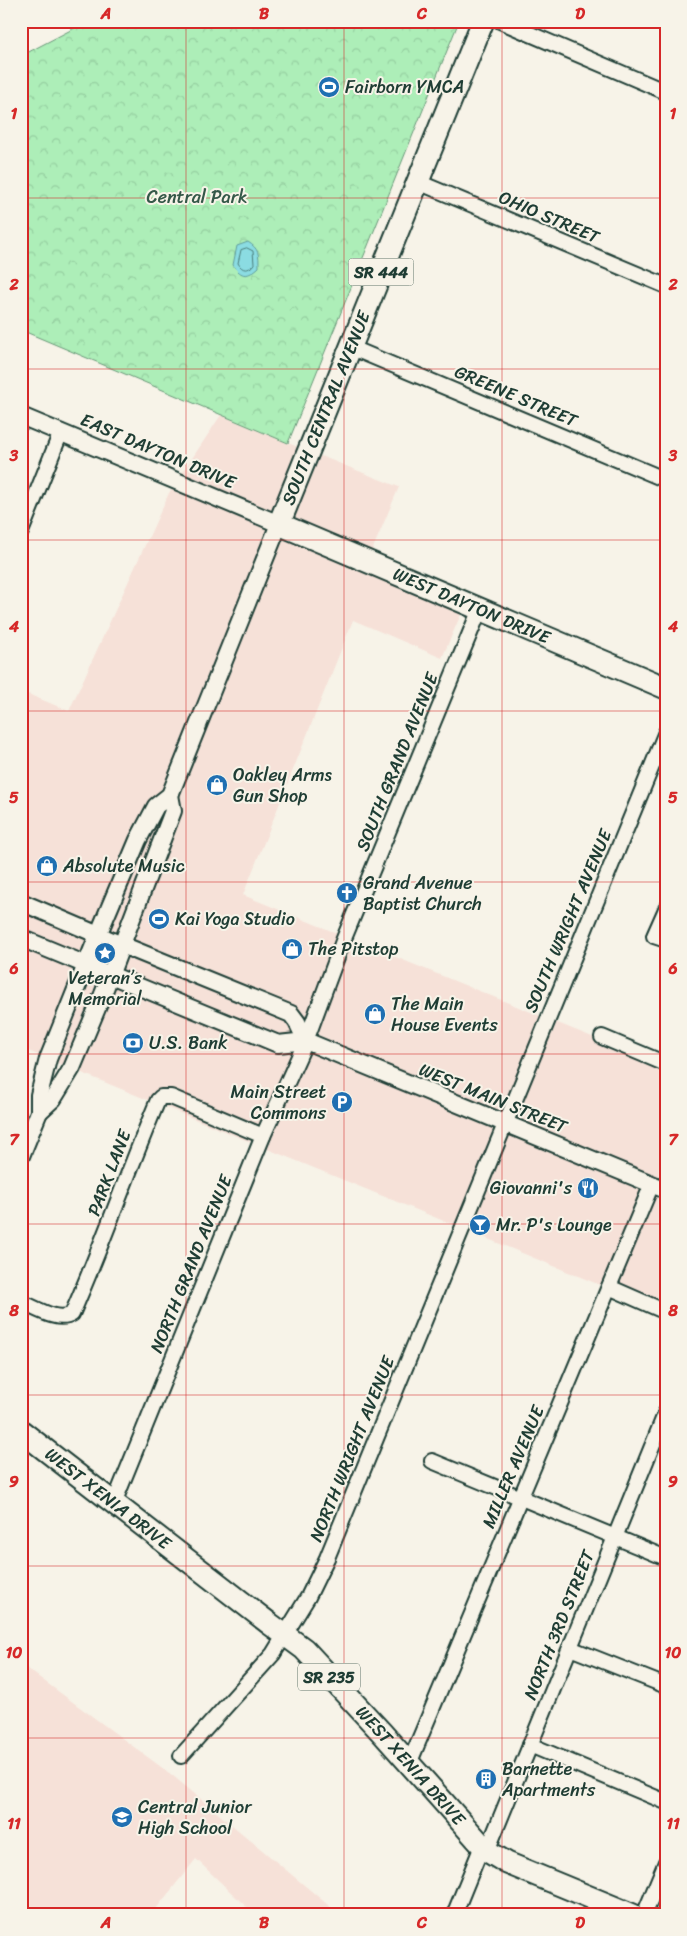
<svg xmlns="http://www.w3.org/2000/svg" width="687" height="1936" font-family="Sriracha,sans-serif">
  <defs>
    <pattern id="park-crowns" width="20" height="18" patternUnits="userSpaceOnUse" patternTransform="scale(1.25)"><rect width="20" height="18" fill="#adeeb8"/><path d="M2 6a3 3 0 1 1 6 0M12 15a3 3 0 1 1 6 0" fill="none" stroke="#94cd9f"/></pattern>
  </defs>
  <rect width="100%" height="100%" fill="#f7f3e8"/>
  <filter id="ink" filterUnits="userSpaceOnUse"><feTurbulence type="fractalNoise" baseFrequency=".02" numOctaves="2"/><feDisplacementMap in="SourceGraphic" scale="10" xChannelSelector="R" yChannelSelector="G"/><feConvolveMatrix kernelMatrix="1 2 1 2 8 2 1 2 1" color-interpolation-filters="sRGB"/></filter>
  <g filter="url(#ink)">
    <g fill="#f6e1d8">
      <polygon points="221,415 288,443 399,487 371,553 468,598 442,658 353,620 243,895 666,1067 666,1312 21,1048 21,691 69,711 169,493"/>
      <polygon points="21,1664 172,1775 334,1910 330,1915 255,1915 196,1859 151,1915 21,1915"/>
    </g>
    <polygon fill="url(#park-crowns)" stroke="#669676" points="88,21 459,21 288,443 21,330 21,56"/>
    <path fill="#8bdce2" stroke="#609c9c" d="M248,242C259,249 259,254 259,267C248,277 242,278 233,265L237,246Z"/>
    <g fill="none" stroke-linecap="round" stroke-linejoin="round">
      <path stroke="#4a7d7a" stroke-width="1" d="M247,248L253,251L254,264C249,271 242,271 238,263L241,250Z"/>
      <g stroke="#1f3d34" stroke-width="18">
        <g id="minor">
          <polyline points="500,21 666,92"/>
          <polyline points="418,182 666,286"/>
          <polyline points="350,347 666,480"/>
          <polyline points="21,532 61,432"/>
          <polyline points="666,909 654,936 666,940"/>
          <polyline points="602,1037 666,1064"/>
          <polyline points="609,1287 666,1312"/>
          <path d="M21,1302C36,1308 58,1323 72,1314C103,1244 128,1171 158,1100L161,1097H171L263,1136"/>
          <polyline points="432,1461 666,1558"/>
          <polyline points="114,1503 263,1136 306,1041 343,941 480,609"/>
          <polyline points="570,1648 666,1686"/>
          <polyline points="530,1745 666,1802"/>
          <polyline points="181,1756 273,1654 308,1597 327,1558 666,732"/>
          <polyline points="409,1764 652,1184"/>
          <polyline points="487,1851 666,1412"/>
          <polyline points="454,1915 482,1846"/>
          <polyline points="644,1915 666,1862"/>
        </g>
      </g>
      <g stroke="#1f3d34" stroke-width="20">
        <g id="tertiary">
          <polyline points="21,416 279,524 170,795 156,806 138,840 98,935 48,1059 39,1095 39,1112 21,1156"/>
          <polyline points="21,902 122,945 291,1014 297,1022 306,1041"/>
          <polyline points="21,938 278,1044 306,1041 666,1190"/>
          <polyline points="39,1112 53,1099 72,1068 103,994 173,811 170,795"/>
        </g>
      </g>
      <g stroke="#1f3d34" stroke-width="25">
        <g id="primary">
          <path id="s1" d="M483,21L279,524L666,688"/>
          <path id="s2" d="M21,1431L270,1624L304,1649L383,1734L487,1851L507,1863L633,1915"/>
        </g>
      </g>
      <use href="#minor" stroke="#f7f3e8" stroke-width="14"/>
      <use href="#tertiary" stroke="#f7f3e8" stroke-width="16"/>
      <use href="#primary" stroke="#f7f3e8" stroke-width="21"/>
    </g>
  </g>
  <path fill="none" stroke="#d62828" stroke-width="1" stroke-opacity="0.55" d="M186,21V1915M344,21V1915M502,21V1915M21,198H666M21,369H666M21,540H666M21,711H666M21,882H666M21,1054H666M21,1224H666M21,1395H666M21,1566H666M21,1738H666"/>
  <defs>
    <g id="stadium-disc" transform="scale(1.125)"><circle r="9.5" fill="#1f6fb2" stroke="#f7f3e8"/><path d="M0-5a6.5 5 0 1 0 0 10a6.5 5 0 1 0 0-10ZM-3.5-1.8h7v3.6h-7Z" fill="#fff"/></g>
    <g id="shop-disc" transform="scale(1.125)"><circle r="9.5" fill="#1f6fb2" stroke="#f7f3e8"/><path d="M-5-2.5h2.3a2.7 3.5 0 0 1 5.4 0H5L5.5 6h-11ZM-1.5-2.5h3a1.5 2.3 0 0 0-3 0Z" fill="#fff"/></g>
    <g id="church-disc" transform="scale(1.125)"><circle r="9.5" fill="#1f6fb2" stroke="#f7f3e8"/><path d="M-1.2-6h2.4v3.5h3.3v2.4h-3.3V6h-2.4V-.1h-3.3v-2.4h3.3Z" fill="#fff"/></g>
    <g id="sight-disc" transform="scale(1.125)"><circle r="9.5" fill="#1f6fb2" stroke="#f7f3e8"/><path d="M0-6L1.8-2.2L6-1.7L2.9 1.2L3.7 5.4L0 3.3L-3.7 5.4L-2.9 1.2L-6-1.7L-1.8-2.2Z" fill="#fff"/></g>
    <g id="bank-disc" transform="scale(1.125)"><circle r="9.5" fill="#1f6fb2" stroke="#f7f3e8"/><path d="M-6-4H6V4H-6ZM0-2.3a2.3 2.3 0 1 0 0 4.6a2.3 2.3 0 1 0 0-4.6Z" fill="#fff"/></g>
    <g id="parking-disc" transform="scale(1.125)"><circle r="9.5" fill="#1f6fb2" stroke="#f7f3e8"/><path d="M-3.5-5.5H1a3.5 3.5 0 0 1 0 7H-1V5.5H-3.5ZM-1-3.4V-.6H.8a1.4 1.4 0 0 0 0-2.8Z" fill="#fff"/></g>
    <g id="restaurant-disc" transform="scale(1.125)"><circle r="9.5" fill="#1f6fb2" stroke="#f7f3e8"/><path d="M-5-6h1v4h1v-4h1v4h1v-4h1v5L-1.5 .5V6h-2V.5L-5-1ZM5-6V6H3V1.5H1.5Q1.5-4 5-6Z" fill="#fff"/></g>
    <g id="bar-disc" transform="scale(1.125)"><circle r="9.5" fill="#1f6fb2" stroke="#f7f3e8"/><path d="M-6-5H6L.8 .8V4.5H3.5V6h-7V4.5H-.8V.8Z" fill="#fff"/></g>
    <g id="building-disc" transform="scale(1.125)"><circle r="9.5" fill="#1f6fb2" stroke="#f7f3e8"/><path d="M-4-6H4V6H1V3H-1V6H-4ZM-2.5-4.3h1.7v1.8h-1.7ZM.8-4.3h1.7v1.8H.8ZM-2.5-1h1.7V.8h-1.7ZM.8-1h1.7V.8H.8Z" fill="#fff"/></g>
    <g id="school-disc" transform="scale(1.125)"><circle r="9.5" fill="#1f6fb2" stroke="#f7f3e8"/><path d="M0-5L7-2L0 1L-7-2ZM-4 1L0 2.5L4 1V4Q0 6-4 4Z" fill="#fff"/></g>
  </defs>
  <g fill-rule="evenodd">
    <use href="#stadium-disc" x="329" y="87"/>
    <use href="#shop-disc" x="217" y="785"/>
    <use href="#shop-disc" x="47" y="866"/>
    <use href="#church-disc" x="347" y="893"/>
    <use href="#stadium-disc" x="159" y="919"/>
    <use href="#shop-disc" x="292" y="949"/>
    <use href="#sight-disc" x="105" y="953"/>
    <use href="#shop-disc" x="375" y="1014"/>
    <use href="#bank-disc" x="133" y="1043"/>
    <use href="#parking-disc" x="342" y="1102"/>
    <use href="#restaurant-disc" x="588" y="1188"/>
    <use href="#bar-disc" x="480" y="1225"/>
    <use href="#building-disc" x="486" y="1779"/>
    <use href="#school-disc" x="122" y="1817"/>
  </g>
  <g text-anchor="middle" stroke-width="4" stroke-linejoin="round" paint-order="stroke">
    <g fill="#f7f3e8" stroke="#60746a" stroke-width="1">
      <rect x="348.5" y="258.5" width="65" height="27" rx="4"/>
      <rect x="298" y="1663.5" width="62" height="27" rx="4"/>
    </g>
    <g font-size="16" font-weight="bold" fill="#1f3d34">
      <text x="381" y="278">SR 444</text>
      <text x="329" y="1683">SR 235</text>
    </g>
    <g font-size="18" fill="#1f3d34" stroke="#f7f3e8" text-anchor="start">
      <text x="345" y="93">Fairborn YMCA</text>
      <text x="233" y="781">Oakley Arms<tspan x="233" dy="21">Gun Shop</tspan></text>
      <text x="63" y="872">Absolute Music</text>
      <text x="363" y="889">Grand Avenue<tspan x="363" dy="21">Baptist Church</tspan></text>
      <text x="175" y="925">Kai Yoga Studio</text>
      <text x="308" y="955">The Pitstop</text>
      <text x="105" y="984" text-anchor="middle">Veteran’s<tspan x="105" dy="21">Memorial</tspan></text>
      <text x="391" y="1010">The Main<tspan x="391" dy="21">House Events</tspan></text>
      <text x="149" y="1049">U.S. Bank</text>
      <text x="326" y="1098" text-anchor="end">Main Street<tspan x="326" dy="21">Commons</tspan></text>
      <text x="572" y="1194" text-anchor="end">Giovanni's</text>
      <text x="496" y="1231">Mr. P's Lounge</text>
      <text x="502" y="1775">Barnette<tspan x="502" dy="21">Apartments</tspan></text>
      <text x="138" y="1813">Central Junior<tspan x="138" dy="21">High School</tspan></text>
    </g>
    <g font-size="18" fill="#345848" stroke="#f7f3e8">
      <text x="197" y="203">Central Park</text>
    </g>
    <g font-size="18" fill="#1f3d34" stroke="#f7f3e8">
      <text transform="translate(549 217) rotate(23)" y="6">OHIO STREET</text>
      <text transform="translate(516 396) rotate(23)" y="6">GREENE STREET</text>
      <text transform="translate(326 408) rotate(-68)" y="6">SOUTH CENTRAL AVENUE</text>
      <text transform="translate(158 451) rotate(23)" y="6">EAST DAYTON DRIVE</text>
      <text dy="6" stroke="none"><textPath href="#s1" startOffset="752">WEST DAYTON DRIVE</textPath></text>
      <text transform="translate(397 762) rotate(-68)" y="6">SOUTH GRAND AVENUE</text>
      <text transform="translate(568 921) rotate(-67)" y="6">SOUTH WRIGHT AVENUE</text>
      <text transform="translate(493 1098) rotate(22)" y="6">WEST MAIN STREET</text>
      <text transform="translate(109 1173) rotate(-69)" y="6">PARK LANE</text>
      <text transform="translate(191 1264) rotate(-68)" y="6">NORTH GRAND AVENUE</text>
      <text transform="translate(352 1449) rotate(-68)" y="6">NORTH WRIGHT AVENUE</text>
      <text transform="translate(513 1467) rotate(-67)" y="6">MILLER AVENUE</text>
      <text dy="6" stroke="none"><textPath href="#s2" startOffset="110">WEST XENIA DRIVE</textPath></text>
      <text transform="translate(559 1625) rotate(-68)" y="6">NORTH 3RD STREET</text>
      <text dy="6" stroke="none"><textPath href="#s2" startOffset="515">WEST XENIA DRIVE</textPath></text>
    </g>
  </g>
  <rect width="687" height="1936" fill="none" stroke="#f7f3e8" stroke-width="55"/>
  <rect x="28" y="28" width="632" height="1880" fill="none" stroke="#d62828" stroke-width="2"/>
  <g font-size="16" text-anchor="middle" font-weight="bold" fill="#d62828">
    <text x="106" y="19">A</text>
    <text x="264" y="19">B</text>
    <text x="422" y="19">C</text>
    <text x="580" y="19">D</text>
    <text x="14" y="119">1</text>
    <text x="673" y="119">1</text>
    <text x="14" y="290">2</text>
    <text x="673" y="290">2</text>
    <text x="14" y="461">3</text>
    <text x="673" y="461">3</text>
    <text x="14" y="632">4</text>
    <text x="673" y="632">4</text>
    <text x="14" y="803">5</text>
    <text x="673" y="803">5</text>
    <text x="14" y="974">6</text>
    <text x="673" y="974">6</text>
    <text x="14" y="1145">7</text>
    <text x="673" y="1145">7</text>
    <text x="14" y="1316">8</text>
    <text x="673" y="1316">8</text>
    <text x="14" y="1487">9</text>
    <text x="673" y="1487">9</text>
    <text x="14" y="1658">10</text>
    <text x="673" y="1658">10</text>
    <text x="14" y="1829">11</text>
    <text x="673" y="1829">11</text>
    <text x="106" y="1928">A</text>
    <text x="264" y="1928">B</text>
    <text x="422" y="1928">C</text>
    <text x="580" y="1928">D</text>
  </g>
</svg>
